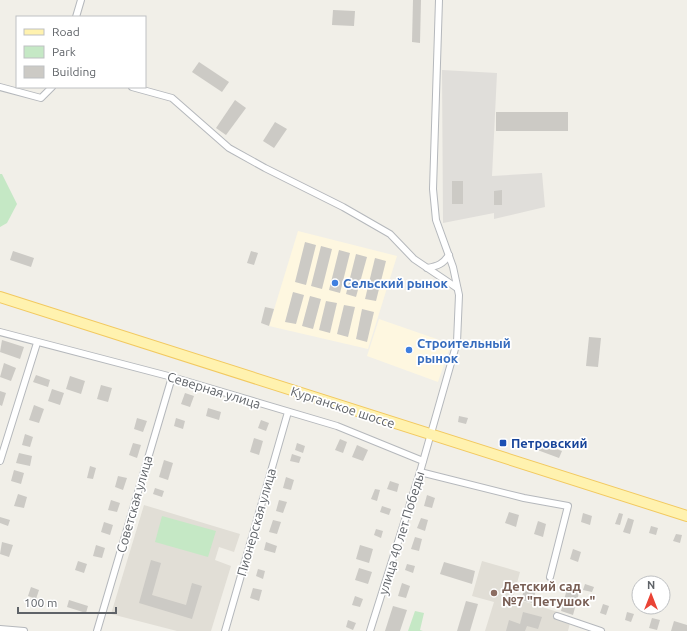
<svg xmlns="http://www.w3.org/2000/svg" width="687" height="631" font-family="Ubuntu,sans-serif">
  <rect width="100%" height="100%" fill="#f1efe8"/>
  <g fill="#fef7e0">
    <polygon points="298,231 397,256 368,349 269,326"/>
    <polygon points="379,319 451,344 438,382 367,356"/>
  </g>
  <polygon fill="#e0deda" points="442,70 497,73 492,176 542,173 545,207 494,219 494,213 443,223"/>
  <g fill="#e1ded6">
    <polygon points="144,505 240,534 234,552 219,547 215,560 231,566 211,631 177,631 111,614"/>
    <polygon points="482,561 520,572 513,598 558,612 556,619 570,623 568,631 485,631 494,602 472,596"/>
  </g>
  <g fill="#c5e8c5">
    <polygon points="0,174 2,174 17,204 7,223 0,227"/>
    <polygon points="162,516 216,531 208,557 155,542"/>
    <polygon points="415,611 424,613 420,630 423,631 408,631"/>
  </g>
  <g fill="#cccac5">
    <polygon points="413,0 421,0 420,43 412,42"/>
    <polygon points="333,10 355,11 354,26 332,25"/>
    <polygon points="199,62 229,82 222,92 192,72"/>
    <polygon points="235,100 246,108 226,135 216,128"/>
    <rect x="496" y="112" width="72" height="19"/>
    <polygon points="275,122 287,129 274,148 263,141"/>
    <rect x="452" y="181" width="11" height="23"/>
    <polygon points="502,190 502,205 494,205 494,191"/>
    <polygon points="305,242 316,245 306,285 295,282"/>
    <polygon points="321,246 332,249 322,289 311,286"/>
    <polygon points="339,250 350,253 340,293 329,290"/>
    <polygon points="13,251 34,258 31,267 10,260"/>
    <polygon points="251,251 258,253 254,265 247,263"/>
    <polygon points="356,254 367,257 356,297 346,294"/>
    <polygon points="375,258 386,261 376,301 365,299"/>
    <polygon points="293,292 304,295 296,324 285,322"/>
    <polygon points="310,296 321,299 313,329 302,326"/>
    <polygon points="326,301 337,303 330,333 319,330"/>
    <polygon points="344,305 355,307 348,337 337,334"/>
    <polygon points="265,307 274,309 269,326 261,323"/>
    <polygon points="362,309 374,312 367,342 356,339"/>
    <polygon points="589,337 601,338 598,367 586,366"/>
    <polygon points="2,340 24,347 20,359 0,352"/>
    <polygon points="4,363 16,368 11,381 0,377"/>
    <polygon points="36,375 50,380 48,387 33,382"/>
    <polygon points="70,376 85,381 81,394 66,389"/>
    <polygon points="101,385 112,388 108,402 97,399"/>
    <polygon points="52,389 64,393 60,405 48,401"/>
    <polygon points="0,391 6,393 2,406 0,405"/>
    <polygon points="185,393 194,396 190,407 181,404"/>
    <polygon points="34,405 44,409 39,423 29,420"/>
    <polygon points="208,408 221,412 219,420 206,416"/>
    <polygon points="459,416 468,418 466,424 458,422"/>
    <polygon points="137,418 147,421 143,432 134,429"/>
    <polygon points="176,418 185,421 183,429 174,426"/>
    <polygon points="261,420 269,423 266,431 258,428"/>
    <polygon points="25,434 33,437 30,447 22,445"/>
    <polygon points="254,438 263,441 259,455 250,452"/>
    <polygon points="340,439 347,442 343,453 335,450"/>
    <polygon points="534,441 562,451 559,458 532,448"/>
    <polygon points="133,443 141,445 137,458 129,455"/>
    <polygon points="297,443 305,446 303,453 295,450"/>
    <polygon points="357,445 368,450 363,461 352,457"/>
    <polygon points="19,453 32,456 30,466 16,463"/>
    <polygon points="292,454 301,457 299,463 290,461"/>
    <polygon points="164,460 173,463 168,480 159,477"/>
    <polygon points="90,466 96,468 93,479 87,478"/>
    <polygon points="14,470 24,473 21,484 11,481"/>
    <polygon points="118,476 127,478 123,490 115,487"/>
    <polygon points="286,477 294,480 291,490 283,488"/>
    <polygon points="390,481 399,484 397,492 387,489"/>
    <polygon points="155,488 164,491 162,497 153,494"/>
    <polygon points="375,489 380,490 377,501 371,499"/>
    <polygon points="18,494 27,497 24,508 14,506"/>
    <polygon points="427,495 435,498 432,508 424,506"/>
    <polygon points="111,500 120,503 117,512 108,510"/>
    <polygon points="279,500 287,502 283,513 276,511"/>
    <polygon points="382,506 391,509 389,515 380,512"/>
    <polygon points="509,512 519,515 516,527 505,523"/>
    <polygon points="583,513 592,516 590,525 581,522"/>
    <polygon points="619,513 623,514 620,525 615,524"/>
    <polygon points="0,517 10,520 8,526 0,523"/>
    <polygon points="421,518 428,520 425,531 417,528"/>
    <polygon points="628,518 634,520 630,534 623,532"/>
    <polygon points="273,520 281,522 277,534 269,532"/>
    <polygon points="538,521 546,524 543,537 534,534"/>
    <polygon points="104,522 113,525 110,535 101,532"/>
    <polygon points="651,526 658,528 656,535 649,533"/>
    <polygon points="376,529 383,531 381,538 374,535"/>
    <polygon points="676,534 682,535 680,543 673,541"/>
    <polygon points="415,537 422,539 419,551 411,549"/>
    <polygon points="2,542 13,545 9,557 0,554"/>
    <polygon points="266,542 277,546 275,553 264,550"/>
    <polygon points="96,545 105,548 102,558 93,556"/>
    <polygon points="360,545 373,549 369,563 356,559"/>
    <polygon points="573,549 581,552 578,562 570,559"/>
    <polygon points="151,560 161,563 152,595 186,605 192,583 202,586 192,619 139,603"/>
    <polygon points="78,561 87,564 84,573 75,570"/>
    <polygon points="444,562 475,571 472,584 440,574"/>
    <polygon points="407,564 415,566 413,573 405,570"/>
    <polygon points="359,568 372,572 368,584 355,580"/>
    <polygon points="258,569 265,571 263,579 256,576"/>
    <polygon points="402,583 410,586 406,598 398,596"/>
    <polygon points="526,584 537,587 534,597 537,598 536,604 521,600"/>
    <polygon points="585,584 594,587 592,592 583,590"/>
    <polygon points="31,587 39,590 36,599 28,596"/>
    <polygon points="253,588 262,590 259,601 250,598"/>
    <polygon points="567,589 579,593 573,615 561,611"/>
    <polygon points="355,596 363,599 360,607 352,605"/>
    <polygon points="69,600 88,606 86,613 67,607"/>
    <polygon points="466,601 478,604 470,631 457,631"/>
    <polygon points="603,604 609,606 606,615 600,613"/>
    <polygon points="393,606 407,610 400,631 385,631"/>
    <polygon points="523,612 542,617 538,629 527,626 525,631 506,631 509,620 520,624"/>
    <polygon points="627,612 634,614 631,622 625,620"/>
    <polygon points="652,618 660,620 657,630 649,628"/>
    <polygon points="348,620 356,623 353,630 346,627"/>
    <polygon points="674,621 687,625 687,631 671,631"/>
  </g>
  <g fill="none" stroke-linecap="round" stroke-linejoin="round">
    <g stroke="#b5b8bc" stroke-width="8">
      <g id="minor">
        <polyline points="76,17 81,0"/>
        <polyline points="0,87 41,98 52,87"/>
        <polyline points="132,87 172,98 229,148 265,168 343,207 390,234 414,259 457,288"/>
        <path d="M427,268C438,266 443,264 449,255"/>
        <polyline points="0,332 172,377 337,426 423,461"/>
        <polyline points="0,461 37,343"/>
        <polyline points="420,472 524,498 568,506 550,577"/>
        <polyline points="557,616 601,631"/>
        <polyline points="0,629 24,631"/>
        <polyline points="97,631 172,377"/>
        <polyline points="225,631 288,412"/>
        <polyline points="370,631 420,472 457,342 459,295 453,267 436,220 433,189 439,0"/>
      </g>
    </g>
    <g stroke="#f2c960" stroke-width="12">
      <polyline id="primary" points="0,297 687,516"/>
    </g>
    <use href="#minor" stroke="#fff" stroke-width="6"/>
    <use href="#primary" stroke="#fff2af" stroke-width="10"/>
  </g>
  <g fill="#3f7fe0" stroke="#fff" stroke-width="1.5">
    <circle cx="335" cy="283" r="4"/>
    <circle cx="409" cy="350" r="4"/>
  </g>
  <rect fill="#1a4fb4" stroke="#fff" stroke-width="1.5" x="499" y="439" width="8" height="8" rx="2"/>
  <circle fill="#8d6e63" stroke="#fff" stroke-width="1.5" cx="494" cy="593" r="4"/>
  <g text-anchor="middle" stroke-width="3.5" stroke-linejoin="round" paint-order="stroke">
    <g font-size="13" font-weight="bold" fill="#366cbe" stroke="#fff" text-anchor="start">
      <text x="343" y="288">Сельский рынок</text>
      <text x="417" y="348">Строительный<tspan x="417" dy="15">рынок</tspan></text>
    </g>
    <g font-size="13" fill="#5f6368" stroke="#fff">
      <text transform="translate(214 390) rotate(17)" y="5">Северная улица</text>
      <text transform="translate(343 407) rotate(18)" y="5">Курганское шоссе</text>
      <text transform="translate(134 504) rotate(-74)" y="5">Советская улица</text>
      <text transform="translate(256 522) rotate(-74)" y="5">Пионерская улица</text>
      <text transform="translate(401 533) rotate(-73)" y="5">улица 40 лет Победы</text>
    </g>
    <g font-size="13" font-weight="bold" fill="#164399" stroke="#fff" text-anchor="start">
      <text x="511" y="448">Петровский</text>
    </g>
    <g font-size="13" font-weight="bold" fill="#785e54" stroke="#fff" text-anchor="start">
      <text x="502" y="591">Детский сад<tspan x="502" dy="15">№7 "Петушок"</tspan></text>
    </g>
  </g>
  <rect x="16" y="16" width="130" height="72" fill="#ffffff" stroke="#bfc1c3"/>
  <rect x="24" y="29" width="20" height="6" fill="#fff2af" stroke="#bfc1c3"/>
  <text x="52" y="36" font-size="12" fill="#5f6368">Road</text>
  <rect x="24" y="46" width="20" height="12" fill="#c5e8c5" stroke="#bfc1c3"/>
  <text x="52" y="56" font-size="12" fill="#5f6368">Park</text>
  <rect x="24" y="66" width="20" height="12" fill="#cccac5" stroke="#bfc1c3"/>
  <text x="52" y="76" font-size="12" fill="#5f6368">Building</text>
  <g transform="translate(651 595)"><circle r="19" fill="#ffffff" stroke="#bfc1c3"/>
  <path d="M0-3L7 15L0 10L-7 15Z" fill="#ea4335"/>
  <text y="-6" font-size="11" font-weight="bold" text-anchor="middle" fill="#5f6368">N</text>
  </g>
  <path d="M18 607v6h98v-6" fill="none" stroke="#5f6368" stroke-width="2"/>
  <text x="24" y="607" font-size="12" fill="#5f6368" stroke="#ffffff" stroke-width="3" paint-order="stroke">100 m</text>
</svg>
